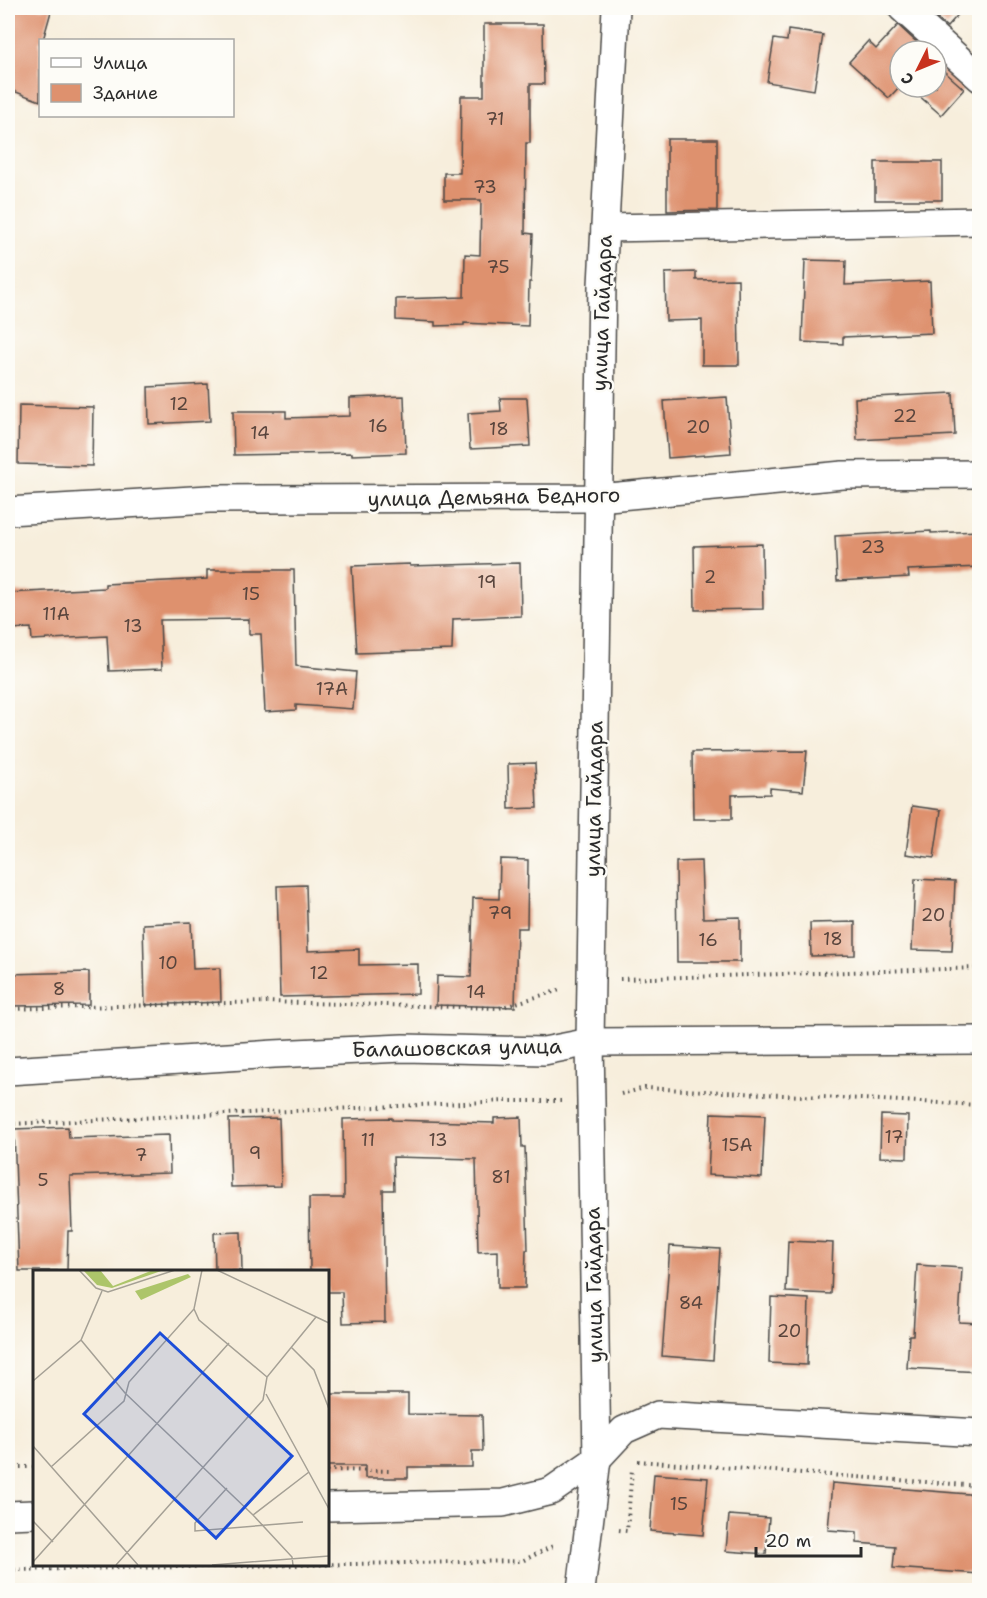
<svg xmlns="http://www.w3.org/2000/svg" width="987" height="1598" font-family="'Shantell Sans',sans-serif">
  <rect width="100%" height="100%" fill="#fdfcf7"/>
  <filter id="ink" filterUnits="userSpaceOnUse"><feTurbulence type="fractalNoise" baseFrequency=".0167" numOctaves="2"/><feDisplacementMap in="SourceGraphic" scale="12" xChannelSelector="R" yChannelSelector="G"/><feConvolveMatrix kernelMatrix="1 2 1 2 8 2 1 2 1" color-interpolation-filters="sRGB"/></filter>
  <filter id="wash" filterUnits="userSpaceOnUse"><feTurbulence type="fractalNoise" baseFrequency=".008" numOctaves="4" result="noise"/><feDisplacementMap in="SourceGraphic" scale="24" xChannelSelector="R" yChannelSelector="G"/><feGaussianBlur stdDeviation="1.35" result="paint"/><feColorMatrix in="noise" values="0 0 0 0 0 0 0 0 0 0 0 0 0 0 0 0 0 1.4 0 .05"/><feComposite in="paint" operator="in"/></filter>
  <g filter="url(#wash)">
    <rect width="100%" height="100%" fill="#f7eedc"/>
    <g id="blocks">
      <g fill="#de916e">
        <polygon points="8,8 52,8 43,40 40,40 40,101 8,89"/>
        <polygon points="925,8 964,8 947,27"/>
        <polygon points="484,24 543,24 544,84 530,84 530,143 526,143 525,233 533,234 531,282 529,282 528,326 464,323 464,325 435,326 435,322 396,320 396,299 464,297 465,254 480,255 481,200 444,200 444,173 460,173 461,96 484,96"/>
        <polygon points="898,25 926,51 900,51 900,86 889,98 849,62 868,41 876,49"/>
        <polygon points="788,30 823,35 814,90 767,82 774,39 787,41"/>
        <polygon points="936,64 964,89 941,115 909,87 936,87"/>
        <polygon points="667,139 717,139 717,210 667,211"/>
        <rect x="875" y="162" width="67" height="38"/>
        <polygon points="805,260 846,261 845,285 930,281 932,333 843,337 843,344 802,342"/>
        <polygon points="696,272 696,280 738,279 739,365 702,365 702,320 666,321 665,273"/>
        <polygon points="208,384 210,421 149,424 148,387"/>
        <polygon points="953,393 955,435 857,440 855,398"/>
        <polygon points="404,396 406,453 352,455 352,453 234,455 233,411 286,411 286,418 350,416 350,398"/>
        <polygon points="727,397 731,453 668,458 664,401"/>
        <polygon points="500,398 527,398 530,446 470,449 468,413 501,411"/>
        <polygon points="19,405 93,407 92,466 18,464"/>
        <polygon points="931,531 931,533 980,531 980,567 908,570 909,577 837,581 835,536"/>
        <polygon points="762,544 763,609 695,610 694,546"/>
        <polygon points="520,563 521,616 453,619 452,650 357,653 352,566 410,564 410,566"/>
        <polygon points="207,570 294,570 296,666 356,672 353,709 296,705 296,710 265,712 261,634 249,634 249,619 160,620 162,669 109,671 107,636 32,640 31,628 8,629 8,593 105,588 105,584 207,579"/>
        <polygon points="807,751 803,791 770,788 770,794 732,795 732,819 693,819 692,752"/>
        <polygon points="535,763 537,808 509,809 508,764"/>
        <polygon points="912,806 941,810 934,858 906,854"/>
        <polygon points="500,859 528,860 527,928 517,928 515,1007 436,1005 437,976 471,977 473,898 499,899"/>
        <polygon points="701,861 703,918 740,917 740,962 677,962 676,862"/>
        <polygon points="915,879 955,881 952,951 912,950"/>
        <polygon points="306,885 308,951 359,949 359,965 418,964 418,994 280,997 277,886"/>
        <polygon points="191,922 193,969 220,968 221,1002 145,1005 143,924"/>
        <polygon points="855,922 855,955 811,956 810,923"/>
        <polygon points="89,972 89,1005 8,1006 8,974"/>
        <polygon points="711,1113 765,1115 762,1178 708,1175"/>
        <polygon points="881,1115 908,1116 907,1158 880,1157"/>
        <polygon points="521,1117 522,1147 525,1147 528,1250 526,1250 525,1288 498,1288 498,1251 478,1252 476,1159 393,1157 394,1190 383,1190 385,1322 343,1323 342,1292 327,1292 327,1271 310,1271 309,1198 344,1198 343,1119 392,1118 392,1120 494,1123 494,1118"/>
        <polygon points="279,1118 281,1186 231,1187 229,1119"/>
        <polygon points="68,1127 69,1138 169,1135 170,1173 70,1176 72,1231 68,1231 67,1271 19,1271 14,1129"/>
        <polygon points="241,1232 242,1271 215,1271 214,1233"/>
        <polygon points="788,1241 833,1243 831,1294 786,1292"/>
        <polygon points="670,1246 720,1249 713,1360 662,1356"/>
        <polygon points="917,1265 962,1268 959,1322 980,1323 980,1372 907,1368 909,1335 913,1335"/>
        <polygon points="771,1297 809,1299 807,1365 769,1363"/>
        <polygon points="327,1394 408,1394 408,1414 482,1415 483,1451 472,1451 472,1467 408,1467 408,1478 365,1478 365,1466 327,1466"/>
        <polygon points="654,1474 708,1478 703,1535 650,1531"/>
        <polygon points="832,1483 980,1495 980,1574 893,1568 895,1546 857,1543 857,1532 828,1530"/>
        <polygon points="729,1515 769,1518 766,1554 726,1551"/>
      </g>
    </g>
  </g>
  <g filter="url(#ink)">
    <use href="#blocks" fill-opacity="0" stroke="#4a4846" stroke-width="1.5"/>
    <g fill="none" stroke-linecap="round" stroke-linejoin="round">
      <g stroke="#4a4846" stroke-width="30">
        <g id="street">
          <polyline points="902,8 980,78"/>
          <polyline points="605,228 980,221"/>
          <polyline points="8,511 209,499 598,498 843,475 980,474"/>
          <polyline points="8,1071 274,1054 403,1048 544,1051 590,1042 980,1040"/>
          <polyline points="327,1507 503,1503 551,1491 597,1459 624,1430 658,1415 980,1433"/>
          <polyline points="8,1515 34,1514"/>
          <polyline points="581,1590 597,1459 590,1042 602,285 616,8"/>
        </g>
      </g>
      <g stroke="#4a4846" stroke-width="4" stroke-dasharray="1.5 4.5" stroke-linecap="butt">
        <polyline points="620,979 980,968"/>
        <polyline points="8,1009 267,1002 499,1008 560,990"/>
        <polyline points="621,1094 645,1088 980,1105"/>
        <polyline points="8,1124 507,1101 561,1101"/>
        <polyline points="638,1461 980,1486"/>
        <polyline points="8,1467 34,1467"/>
        <polyline points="327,1470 392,1471"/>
        <polyline points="619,1530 627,1531 632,1469"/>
        <polyline points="8,1570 522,1561 555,1545"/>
      </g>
      <use href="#street" stroke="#fff" stroke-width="27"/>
    </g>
  </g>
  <g text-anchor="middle" stroke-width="5" stroke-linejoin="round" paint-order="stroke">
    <g font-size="18" fill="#58443c">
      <text x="495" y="125">71</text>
      <text x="485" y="193">73</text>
      <text x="498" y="273">75</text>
      <text x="179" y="410">12</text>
      <text x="905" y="422">22</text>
      <text x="378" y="432">16</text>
      <text x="698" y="433">20</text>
      <text x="499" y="435">18</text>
      <text x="260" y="439">14</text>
      <text x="873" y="553">23</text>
      <text x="710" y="583">2</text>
      <text x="487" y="588">19</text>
      <text x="251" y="600">15</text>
      <text x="56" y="620">11А</text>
      <text x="133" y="632">13</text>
      <text x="332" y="695">17А</text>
      <text x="500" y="919">79</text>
      <text x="933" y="921">20</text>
      <text x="833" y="945">18</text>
      <text x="708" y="946">16</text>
      <text x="168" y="969">10</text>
      <text x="319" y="979">12</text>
      <text x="59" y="995">8</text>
      <text x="476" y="998">14</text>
      <text x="894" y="1143">17</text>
      <text x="368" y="1146">11</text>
      <text x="438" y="1146">13</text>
      <text x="737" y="1151">15А</text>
      <text x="255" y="1159">9</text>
      <text x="141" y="1161">7</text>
      <text x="501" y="1183">81</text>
      <text x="43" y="1186">5</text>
      <text x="691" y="1309">84</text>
      <text x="789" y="1337">20</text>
      <text x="679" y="1510">15</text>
    </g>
    <g font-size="21" fill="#2b2b2b" stroke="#fdfcf7">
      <text transform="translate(602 313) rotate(-88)" y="7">улица Гайдара</text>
      <text transform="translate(494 497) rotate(-1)" y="7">улица Демьяна Бедного</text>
      <text transform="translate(594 799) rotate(-89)" y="7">улица Гайдара</text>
      <text transform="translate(457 1048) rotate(-1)" y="7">Балашовская улица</text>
      <text transform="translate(594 1285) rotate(-91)" y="7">улица Гайдара</text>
    </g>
  </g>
  <g transform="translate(33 1270)">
    <rect width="296" height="296" fill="#f7eedc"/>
    <path d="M50,0H67L80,16L120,0H131L79,18L64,15ZM155,4L158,7L108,30L102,21Z" fill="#adc56a"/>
    <path fill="none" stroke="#a5a095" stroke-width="1.5" d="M46,0L63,18L75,22L142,0M184,0L296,53M161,39L166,50L234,107M48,70L92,123L220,245L259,287L260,295M258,77L281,100L296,139M0,111L48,70L69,21M233,124L296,239M0,176L105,295M18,197L91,131L96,112L161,39L169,0M194,218L162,253V261L270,252M220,245L276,202M0,251L20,272M0,292L196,73M83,295L230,130L234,107L283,47M179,295L296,286"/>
    <path fill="#1d4ed8" fill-opacity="0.15" stroke="#1d4ed8" stroke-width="3" d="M127,63L259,186L183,268L51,144Z"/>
    <rect width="296" height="296" fill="none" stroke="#2b2b2b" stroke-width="3"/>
  </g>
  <rect width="987" height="1598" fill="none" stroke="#fdfcf7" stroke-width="30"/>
  <rect x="39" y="39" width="195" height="78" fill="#fdfcf7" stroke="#a9a8a5" stroke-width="1.5"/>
  <rect x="51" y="58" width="30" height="9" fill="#ffffff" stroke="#a9a8a5" stroke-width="1.5"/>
  <text x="93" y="69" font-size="18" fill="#2b2b2b">Улица</text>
  <rect x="51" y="84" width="30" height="18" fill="#de916e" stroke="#a9a8a5" stroke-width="1.5"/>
  <text x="93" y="99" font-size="18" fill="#2b2b2b">Здание</text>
  <g transform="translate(918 69) rotate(227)"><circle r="28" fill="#fdfcf7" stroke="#a9a8a5" stroke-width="1.5"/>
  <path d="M0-4.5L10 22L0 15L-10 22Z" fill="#c8321e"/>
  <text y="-9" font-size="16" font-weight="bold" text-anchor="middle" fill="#2b2b2b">С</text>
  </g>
  <path d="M756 1547v9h105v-9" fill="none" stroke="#2b2b2b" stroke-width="3"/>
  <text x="765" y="1547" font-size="18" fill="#2b2b2b" stroke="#fdfcf7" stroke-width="4.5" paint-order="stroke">20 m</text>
</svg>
